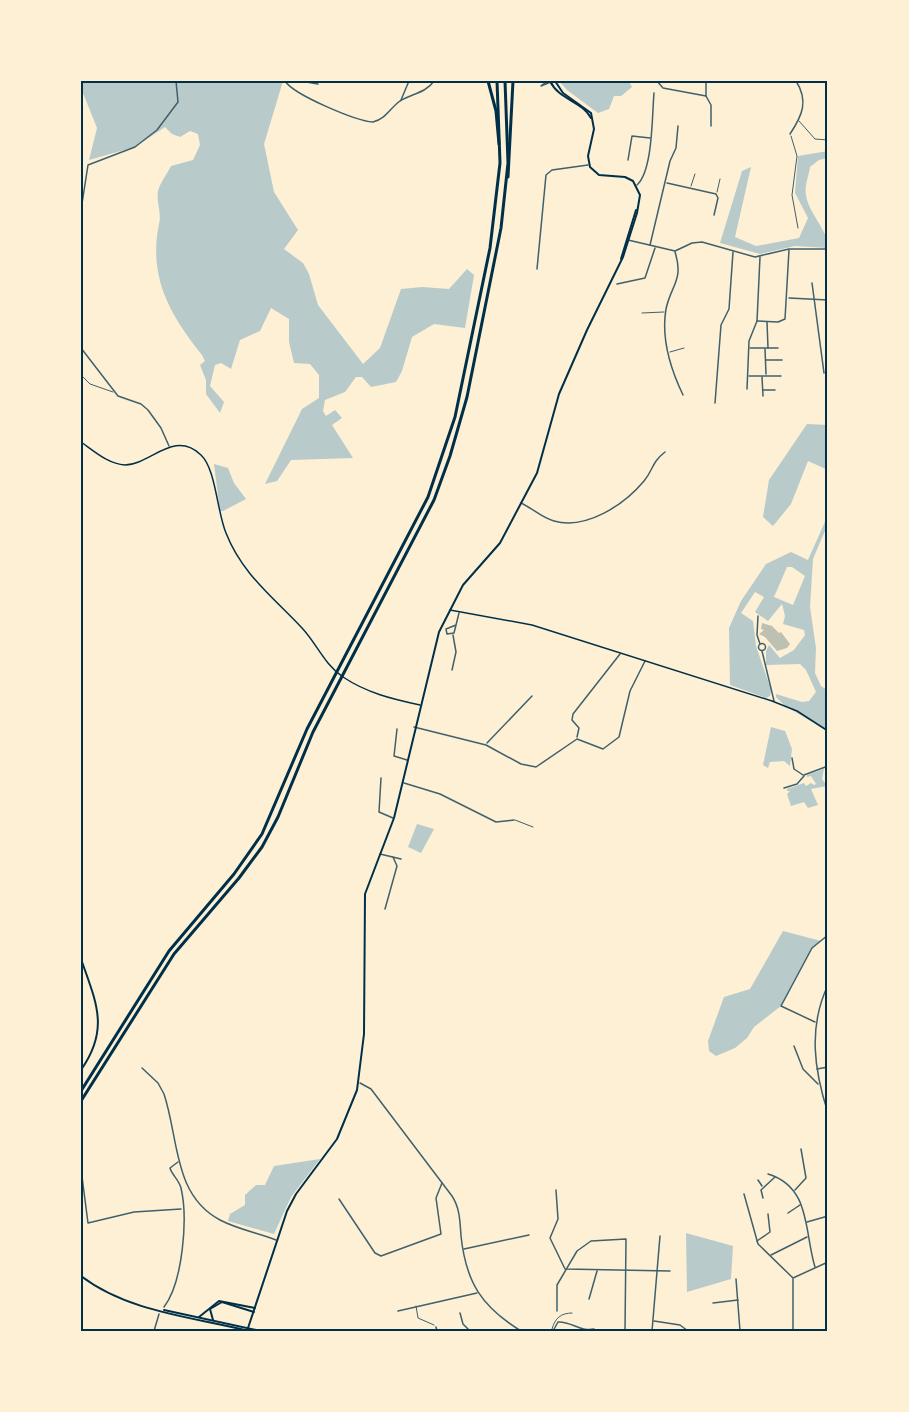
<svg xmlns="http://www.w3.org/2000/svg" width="909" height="1412" font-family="'Sofia Sans Condensed',sans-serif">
  <rect width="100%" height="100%" fill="#fdf0d5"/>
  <g fill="#b9caca" fill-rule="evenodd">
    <path d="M81,81H283L264,144L274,192L298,230L284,249L303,263L309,274L318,305L363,364L380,348L401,289L422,287L449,289L467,269L474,275L465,328L434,324L412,337L402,371L396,382L371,387L362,377H356L345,392L325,400L323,411L326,416L335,410L342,418L332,425L353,458L291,460L277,481L265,484L302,409L319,398V375L310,364L294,363L289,342V319L271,308L260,331L240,340L231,369L221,363L215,365L210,386L224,402L220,413L206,394V380L200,365L205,361L202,355C170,315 148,277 159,224C162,213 156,202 158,191C160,183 167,174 171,166L193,160L200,145L198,134L190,131L180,137L172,134L165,127L135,147L89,160L97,128L81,88Z"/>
    <polygon points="559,81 629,81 632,87 621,96 614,96 609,109 598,113 567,90"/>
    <path d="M828,151V158L819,160L810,167C809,175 804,187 806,195C809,215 828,229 828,248L795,246L760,254L720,243L742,171L751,167L735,237L756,246L799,238L808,218L795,193L798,156Z"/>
    <polygon points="807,424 828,425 828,470 808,461 791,504 773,526 763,517 769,480"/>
    <polygon points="214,464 228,468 234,483 246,499 223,511 220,511"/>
    <path d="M828,515L827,526L813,559L810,607L816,648L815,673L821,686L827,690L828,731L785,706L776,697V694L802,702L809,701L816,692L806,670L800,664L766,665V651L769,645L780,658L794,650L805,635L804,630L783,624L785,616L782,604L768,621L755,612L764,597L755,592L741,613L753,621L756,646L771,690L770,696L766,698L730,685L729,628L741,601L766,564L791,552L808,560ZM787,567H792L805,576L793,605L774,597Z"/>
    <polygon points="771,727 785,731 792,749 790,766 784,761 770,762 768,768 763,765"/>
    <polygon points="824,769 822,779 827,786 811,789 818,805 808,808 804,802 791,806 787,794 790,791 787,791 787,789 804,783 806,786 811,783 814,785 816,784 811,776 807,777 807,775"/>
    <polygon points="417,824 434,829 421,853 408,847"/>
    <polygon points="783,931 821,941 812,948 781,1006 754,1027 747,1038 735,1048 716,1056 709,1051 708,1041 724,997 750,989"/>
    <polygon points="320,1159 291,1197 274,1234 228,1221 230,1214 245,1205 245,1195 256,1185 265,1185 274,1166"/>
    <polygon points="686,1233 733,1246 731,1279 687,1292"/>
  </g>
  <polygon fill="#bec0b2" points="762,623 772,626 779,633 781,632 790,644 787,648 777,651 765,637 759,634 764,630 761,629"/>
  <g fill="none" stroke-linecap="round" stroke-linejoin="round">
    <g stroke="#3f606c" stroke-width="1">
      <polyline points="799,121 815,139 828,140"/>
      <polyline points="791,136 797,156 792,195 798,228"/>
      <polyline points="691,186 695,174"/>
      <polyline points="717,192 720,179"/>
      <polyline points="642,313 664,312"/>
      <polyline points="670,352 684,348"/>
      <polyline points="81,375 90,384 113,392"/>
      <polyline points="515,820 533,827"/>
      <polyline points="827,1215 828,1205"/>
      <polyline points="827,1219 828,1229"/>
      <polyline points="416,1306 418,1318 434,1325"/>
      <path d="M552,1329C555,1318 561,1313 572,1313"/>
    </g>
    <g stroke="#3f606c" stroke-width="1.5">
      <path d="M285,81C294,95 356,121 373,122C386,119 390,108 400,101C411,94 426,93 434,81"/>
      <polyline points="301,81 318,84"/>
      <polyline points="657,81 663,88 706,96 711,105 711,126"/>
      <polyline points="706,81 706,96"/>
      <polyline points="542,85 548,81"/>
      <polyline points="541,86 553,81"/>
      <polyline points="401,100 409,81"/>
      <path d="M790,134C802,116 809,101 796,81"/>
      <polyline points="628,160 632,136 650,138"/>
      <polyline points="667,183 716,194 718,198 714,215"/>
      <path d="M637,185C653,171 652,115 654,93"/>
      <polyline points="81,210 88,165 135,147 157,130 178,102 176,81"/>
      <polyline points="628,240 675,251 692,243 702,242 755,257 789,249 828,249"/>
      <polyline points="650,245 670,161 676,148 678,126"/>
      <path d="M675,252C684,280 671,285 666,309C661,338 671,370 683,395"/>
      <polyline points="537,269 546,175 552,170 588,165"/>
      <polyline points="812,283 824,373"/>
      <polyline points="617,284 645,278 655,248"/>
      <polyline points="789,298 828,300"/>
      <polyline points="757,321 778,322 785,319 789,250"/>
      <polyline points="767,322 768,348"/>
      <polyline points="81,348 118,396 141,404 148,410 161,428 169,446"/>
      <polyline points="750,348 778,348"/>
      <polyline points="765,349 766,374"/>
      <polyline points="766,360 782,360"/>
      <polyline points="749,376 781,376"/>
      <polyline points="762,377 763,396"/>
      <polyline points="747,389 749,341 757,321 760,257"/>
      <polyline points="763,390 775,390"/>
      <polyline points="715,403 721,325 729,309 733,252"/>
      <path d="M521,503C532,508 542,518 554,521C586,530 624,505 644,481C654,469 651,463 665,452"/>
      <polyline points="758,616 757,635 760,644"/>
      <polyline points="456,625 454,633 447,634 446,629 456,625 459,613"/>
      <circle cx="762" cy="647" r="3.5"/>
      <polyline points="762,651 774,701"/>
      <polyline points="452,670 456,652 453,635"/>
      <polyline points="414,727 486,745 521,764 536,767 577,739 603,749 619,737 630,691 645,661"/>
      <polyline points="397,729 394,756 407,760"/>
      <polyline points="577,737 579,728 572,720 573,714 620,654"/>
      <polyline points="487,743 532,696"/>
      <polyline points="792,758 794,769 803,775"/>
      <polyline points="804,775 828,766"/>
      <polyline points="381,778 379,812 393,818"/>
      <polyline points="404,783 440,794 496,822 514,820"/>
      <polyline points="784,788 797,784 804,776"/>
      <polyline points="380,854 401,859"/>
      <polyline points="385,909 397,866 393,857"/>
      <path d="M828,985C808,1027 814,1070 828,1113"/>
      <polyline points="815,1022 781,1006 812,948 828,935"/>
      <polyline points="794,1046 803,1069 818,1084"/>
      <path d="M142,1068L158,1083L164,1094C179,1139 173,1195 220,1220C237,1229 258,1233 276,1240"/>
      <polyline points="817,1069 828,1067"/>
      <path d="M360,1083L371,1089L452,1196C460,1208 460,1222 461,1236C466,1283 482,1307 521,1331"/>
      <polyline points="81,1169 88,1223 134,1212 181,1209"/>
      <path d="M768,1174C811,1187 804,1231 815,1267"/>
      <polyline points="758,1180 762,1186"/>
      <polyline points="556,1190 558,1219 550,1238 565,1269 670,1271"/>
      <polyline points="795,1190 806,1178 801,1149"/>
      <polyline points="744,1194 758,1244 793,1278 828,1262"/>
      <polyline points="763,1198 761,1190 775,1177"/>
      <polyline points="339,1199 375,1253 381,1256 441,1234 436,1198 442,1183"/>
      <polyline points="788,1213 800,1205"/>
      <polyline points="807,1222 828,1216"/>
      <polyline points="757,1241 770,1232 768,1214"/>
      <polyline points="464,1249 529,1235"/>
      <polyline points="771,1255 807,1237"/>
      <polyline points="736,1279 740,1331"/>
      <polyline points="589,1299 597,1271"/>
      <polyline points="713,1303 738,1300"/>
      <path d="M164,1307C183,1282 188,1218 181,1188C179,1180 172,1175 170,1168L178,1162"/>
      <polyline points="398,1311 477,1293"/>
      <polyline points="557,1311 557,1285 577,1251 591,1241 626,1239 625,1331"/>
      <polyline points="460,1313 463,1324 470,1331"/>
      <polyline points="826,1318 828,1318"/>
      <polyline points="654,1321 680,1325 688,1331"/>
      <polyline points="436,1327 437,1331"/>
      <polyline points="154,1331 159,1314"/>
      <path d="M553,1331L558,1322C571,1321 580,1332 594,1329"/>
      <polyline points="652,1331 660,1236"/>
      <polyline points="793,1331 793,1279"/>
    </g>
    <g stroke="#003049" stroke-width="1.5">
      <path d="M81,442C94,451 108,464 125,465C150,465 174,429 201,455C216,469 217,512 226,533C242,574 273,597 302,628C317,644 324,664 343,677C367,693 392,699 420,705"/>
      <polyline points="450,610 532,625 772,701 797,711 828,731"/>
    </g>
    <g stroke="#003049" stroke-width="2">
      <path d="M550,81C559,100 582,101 591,118"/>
      <polyline points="621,259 636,210"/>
      <path d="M81,959C96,1002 110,1029 81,1070"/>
      <path d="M81,1276C128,1312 193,1317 249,1331"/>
      <polyline points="164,1310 261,1331"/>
      <polyline points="199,1317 219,1301 255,1308"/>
      <polyline points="213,1320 210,1309 222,1302 254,1312"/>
      <polyline points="247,1331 287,1211 296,1194 337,1139 357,1090 364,1034 365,894 394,818 439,632 463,585 500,543 537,473 559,394 587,330 623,257 637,213 640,195 633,181 625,177 599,175 590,167 588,156 594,129 591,113 563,93 555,81"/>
    </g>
    <g stroke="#003049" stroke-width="3">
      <polyline points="488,81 496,111 499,144"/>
      <polyline points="508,177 513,81"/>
      <polyline points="81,1091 169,951 234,874 262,834 307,729 428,497 455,417 490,248 500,163 497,81"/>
      <polyline points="81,1101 174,954 239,878 262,847 278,817 313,732 434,500 450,456 467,397 501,228 508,163 505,81"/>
    </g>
  </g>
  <rect width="909" height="1412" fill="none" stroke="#fdf0d5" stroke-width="165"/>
  <rect x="82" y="82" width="744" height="1248" fill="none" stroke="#003049" stroke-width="2"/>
</svg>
